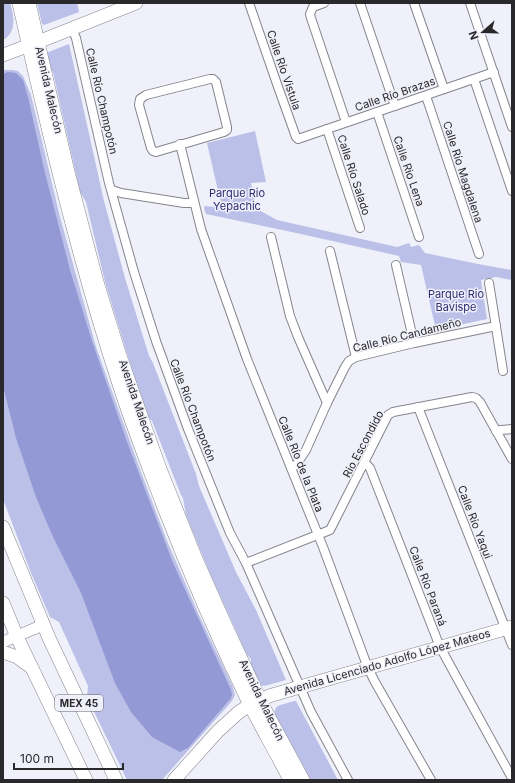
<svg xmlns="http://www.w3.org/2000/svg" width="515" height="783" font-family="Inter,sans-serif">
  <rect width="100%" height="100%" fill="#eff0f9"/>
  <g fill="#bbc0e8">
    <path d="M3,3H10C14,16 17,32 3,40Z"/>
    <polygon points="37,3 77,3 79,12 44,25 42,24"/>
    <path d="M69,44L104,201L125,278L149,356L153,363L196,474L199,486L236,572L256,610L286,680L264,686L261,685C256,675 249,671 251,659L247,655L211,576L186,515L183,498L181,495L152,421L148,417L134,376L105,282L86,202L80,192L53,72L49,67L46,53Z"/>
    <polygon points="3,70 12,70 18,71 23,76 31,95 60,217 96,347 141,472 167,541 199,615 233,687 235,695 232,701 162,780 127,780 87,697 88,686 59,622 50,617 31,573 3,499 3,389 9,387 3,378"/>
    <polygon points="255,131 266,182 251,183 257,209 277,220 397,247 409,243 411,247 419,245 425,253 478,264 512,270 512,280 496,277 481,280 487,319 436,330 421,265 401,262 399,256 301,234 206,214 204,208 205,206 222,208 207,143"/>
    <path d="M294,701H296L338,780H311L285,732C281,728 269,711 278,706C282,704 289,703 294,701Z"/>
  </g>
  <polygon fill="#9399d4" points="8,72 16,73 23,80 28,97 44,169 70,270 92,341 127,442 173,563 231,690 232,695 231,698 188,748 180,752 152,737 131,712 115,683 81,593 53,537 36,497 16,438 3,386 3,74"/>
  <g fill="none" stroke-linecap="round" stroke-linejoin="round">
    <g stroke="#84858d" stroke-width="10">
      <g id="street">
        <polyline points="249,3 277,84 296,137 298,139 494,72"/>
        <polyline points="324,3 313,7 310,14 311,18 346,122"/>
        <polyline points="360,3 395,106"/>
        <polyline points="414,3 444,89"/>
        <polyline points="470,3 512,127"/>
        <polyline points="72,29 76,38 109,183 134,272 156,341 188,429 230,533 246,563 311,712 348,780"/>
        <polygon points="210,79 213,79 216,82 227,127 227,130 224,132 156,152 153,151 151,148 139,105 140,99 146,95"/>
        <polyline points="474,79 512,191"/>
        <polyline points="426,96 479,254"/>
        <polyline points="377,112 419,237"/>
        <polyline points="327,129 360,228"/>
        <polyline points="180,144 201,229 247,359 323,547 368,668 375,682 431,780"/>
        <polyline points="112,190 121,193 184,203 194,203"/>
        <polyline points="271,237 290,316 298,337 327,403"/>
        <polyline points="330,251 356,357"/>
        <polyline points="396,265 414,343"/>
        <polyline points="489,283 503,371"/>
        <polyline points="418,407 512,645"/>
        <polyline points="496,431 501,430 512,429"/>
        <polyline points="365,463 370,468 440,647 512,778"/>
        <polyline points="291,468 296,465 306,450 327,403 345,367 349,361 356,357 414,343 496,326"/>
        <polyline points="246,563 330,530 388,415 393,412 472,397 476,398 480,402 512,459"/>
      </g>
    </g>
    <g stroke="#84858d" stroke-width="12">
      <polyline id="secondary" points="3,642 43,625"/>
    </g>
    <g stroke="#84858d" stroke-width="14">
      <g id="primary">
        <path d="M19,3C48,131 78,259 119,384C132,425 148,465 163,505C189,572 218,639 249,703C262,729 277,754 290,780"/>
        <polyline points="29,3 68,172 97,282 119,353 140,413 160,469 196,559 223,620 263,706 303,780"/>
        <polyline points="3,55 38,42 136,3"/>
        <polyline points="3,527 49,638 116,780"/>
        <polyline points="3,603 17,637 86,780"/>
        <polyline points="3,652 17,657 31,667"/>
        <polyline points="174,780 218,731 239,712 250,705 269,696 300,687 512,627"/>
      </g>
    </g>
    <use href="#street" stroke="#fff" stroke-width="8"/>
    <use href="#secondary" stroke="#fff" stroke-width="11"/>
    <use href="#primary" stroke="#fff" stroke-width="13"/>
  </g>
  <g text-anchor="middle" stroke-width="3" stroke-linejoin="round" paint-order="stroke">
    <rect fill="#eff0f9" stroke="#64656a" stroke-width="1" x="55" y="695" width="48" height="16" rx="3"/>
    <g font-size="10" font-weight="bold" fill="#29292c">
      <text x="79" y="707">MEX 45</text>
    </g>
    <g font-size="11" fill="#29292c" stroke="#eff0f9">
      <text transform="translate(284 70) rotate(71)" y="4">Calle Río Vistula</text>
      <text transform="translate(49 90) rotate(77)" y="4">Avenida Malecón</text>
      <text transform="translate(395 94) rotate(-19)" y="4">Calle Río Brazas</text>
      <text transform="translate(102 101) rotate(77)" y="4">Calle Río Champotón</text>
      <text transform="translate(409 171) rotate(71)" y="4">Calle Rio Lena</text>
      <text transform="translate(463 172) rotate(72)" y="4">Calle Río Magdalena</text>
      <text transform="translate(354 175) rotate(72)" y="4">Calle Río Salado</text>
      <text transform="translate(407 335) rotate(-14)" y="4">Calle Río Candameño</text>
      <text transform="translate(137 402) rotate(71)" y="4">Avenida Malecón</text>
      <text transform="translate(193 410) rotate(69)" y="4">Calle Río Champotón</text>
      <text transform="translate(363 444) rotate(-62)" y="4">Rio Escondido</text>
      <text transform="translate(301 464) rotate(68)" y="4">Calle Río de la Plata</text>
      <text transform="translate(475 522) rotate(69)" y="4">Calle Río Yaqui</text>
      <text transform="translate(428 586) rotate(69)" y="4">Calle Río Paraná</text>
      <text transform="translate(387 662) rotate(-16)" y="4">Avenida Licenciado Adolfo López Mateos</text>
      <text transform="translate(262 700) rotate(64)" y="4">Avenida Malecón</text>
    </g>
    <g font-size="11" fill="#2e2c71" stroke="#eff0f9">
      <text x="237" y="197">Parque Rio<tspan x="237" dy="13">Yepachic</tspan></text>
      <text x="456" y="298">Parque Rio<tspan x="456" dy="13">Bavispe</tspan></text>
    </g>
  </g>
  <rect width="515" height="783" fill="none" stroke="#29292c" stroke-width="8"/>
  <g transform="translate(483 32) rotate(250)" stroke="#eff0f9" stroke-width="3" paint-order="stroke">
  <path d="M0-3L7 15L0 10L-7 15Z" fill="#29292c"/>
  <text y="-6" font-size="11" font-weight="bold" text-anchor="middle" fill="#29292c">N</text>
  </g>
  <path d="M14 763v6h109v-6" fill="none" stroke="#29292c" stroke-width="2"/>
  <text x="20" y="763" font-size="12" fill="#29292c" stroke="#eff0f9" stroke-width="3" paint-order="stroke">100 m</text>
</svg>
